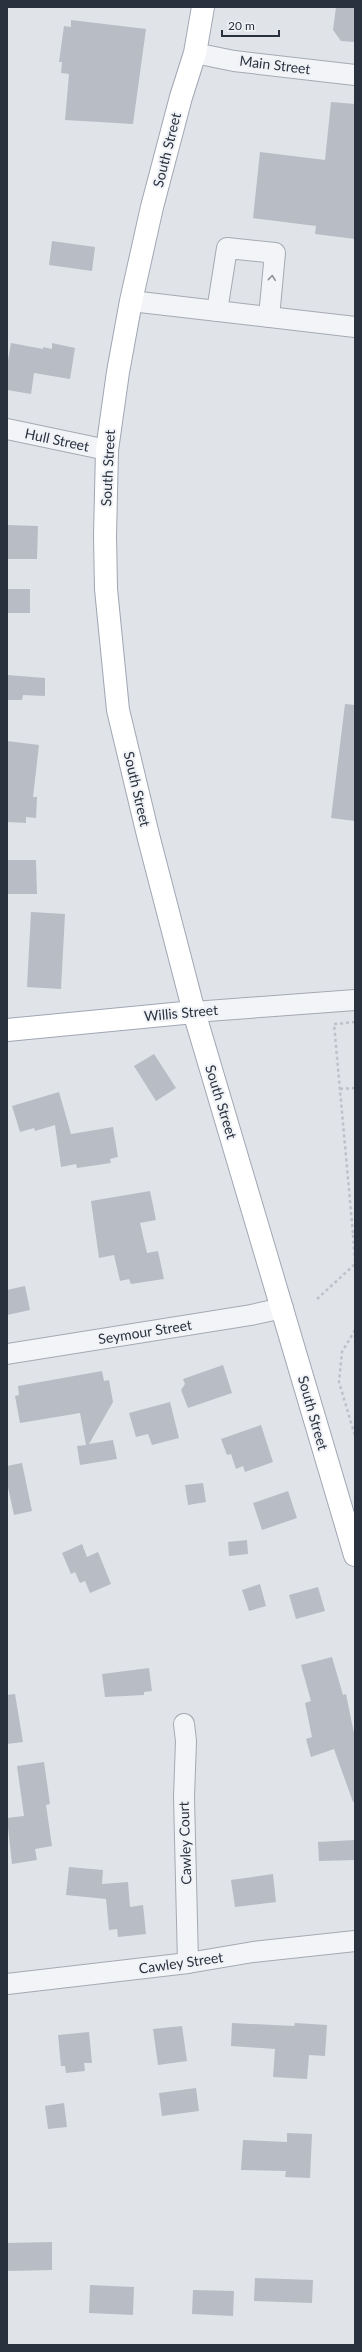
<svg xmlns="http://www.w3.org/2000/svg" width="362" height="2352" font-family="Lato,sans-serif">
  <rect width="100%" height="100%" fill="#e0e3e8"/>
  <g fill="#b8bcc5">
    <polygon points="336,7 355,7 355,42 341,41 333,30"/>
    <polygon points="71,20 146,29 133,124 65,120 69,74 61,73 62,62 59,62 64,26 71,27"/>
    <polygon points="331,102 355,104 355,239 315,234 316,226 253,218 260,152 325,160"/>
    <polygon points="52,241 95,247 92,271 49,265"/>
    <polygon points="11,343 43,349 43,347 52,349 52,343 75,348 70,379 34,373 31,394 7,390 7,366"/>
    <polygon points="7,525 38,526 37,559 7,559"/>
    <rect x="7" y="589" width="23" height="24"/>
    <polygon points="7,675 45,678 45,696 23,695 22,700 7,700"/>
    <polygon points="345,704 355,705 355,821 331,818"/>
    <polygon points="7,741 39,745 33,797 37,797 36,818 26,817 26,823 7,822"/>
    <polygon points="7,860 36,860 37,894 7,894"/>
    <polygon points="31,912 65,914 61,989 27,987"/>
    <polygon points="154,1054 176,1088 156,1101 134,1066"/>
    <polygon points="59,1092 71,1134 113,1127 118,1157 110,1159 111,1163 77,1168 76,1164 61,1167 55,1125 35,1131 34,1128 20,1132 12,1106"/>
    <polygon points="150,1191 156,1220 140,1223 147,1253 158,1251 164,1279 131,1284 129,1279 120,1281 114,1255 99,1258 91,1201"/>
    <polygon points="25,1286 30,1310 7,1315 7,1290"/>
    <polygon points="223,1365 232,1393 188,1408 181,1390 185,1384 183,1379"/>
    <polygon points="102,1371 104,1381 109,1380 113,1402 89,1444 113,1440 117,1459 80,1465 77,1446 86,1445 80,1413 20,1423 15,1396 19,1395 18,1386"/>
    <polygon points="170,1402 179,1438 152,1445 148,1434 136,1437 129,1413"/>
    <polygon points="261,1425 273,1462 245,1472 243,1466 236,1469 231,1454 227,1455 221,1439"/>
    <polygon points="22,1463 32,1511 14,1515 7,1483 7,1466"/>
    <polygon points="203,1483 206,1502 188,1505 185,1485"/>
    <polygon points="288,1491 297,1518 262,1530 253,1503"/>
    <polygon points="247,1540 248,1554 229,1556 228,1542"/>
    <polygon points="82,1544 87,1557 98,1552 111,1584 90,1593 85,1581 80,1583 75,1572 71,1574 62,1553"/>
    <polygon points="260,1584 266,1606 249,1611 242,1590"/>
    <polygon points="318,1587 325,1611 296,1619 289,1595"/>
    <polygon points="332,1657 343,1695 346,1694 355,1738 355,1801 353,1802 334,1749 311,1757 306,1739 312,1737 305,1703 311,1701 301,1665"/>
    <polygon points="149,1668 152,1691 144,1692 144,1695 105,1697 102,1674"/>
    <polygon points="15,1694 23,1742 7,1744 7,1695"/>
    <polygon points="44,1762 50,1804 46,1805 52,1846 35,1849 37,1860 12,1864 7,1818 24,1816 17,1766"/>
    <polygon points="355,1840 355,1860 319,1861 318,1842"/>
    <polygon points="69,1867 103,1870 102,1884 128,1882 130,1907 143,1905 146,1934 118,1937 117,1929 109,1930 106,1899 66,1895"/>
    <polygon points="273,1874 276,1902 235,1907 231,1880"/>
    <polygon points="232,2023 294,2026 295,2023 327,2025 325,2056 309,2055 307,2079 273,2077 275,2049 231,2046"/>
    <polygon points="182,2026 187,2061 158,2065 153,2029"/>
    <polygon points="89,2032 92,2063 84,2063 85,2071 66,2073 65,2066 61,2066 58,2035"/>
    <polygon points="196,2088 199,2111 162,2116 159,2093"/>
    <polygon points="64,2103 67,2127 48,2129 45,2106"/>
    <polygon points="287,2133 312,2134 310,2178 285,2177 286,2171 241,2170 243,2140 287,2142"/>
    <polygon points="52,2242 52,2270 7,2271 7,2243"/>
    <polygon points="255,2278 313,2280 312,2303 254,2301"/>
    <polygon points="90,2285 134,2287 133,2315 89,2313"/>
    <polygon points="193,2290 234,2291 233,2316 192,2314"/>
  </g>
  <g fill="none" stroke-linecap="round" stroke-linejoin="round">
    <g stroke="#a5aab2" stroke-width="22">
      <g id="minor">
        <polyline points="195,53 234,61 355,75"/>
        <polyline points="131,301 355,327"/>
        <polyline points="217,311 227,248 275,253 269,317"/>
        <polyline points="7,429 107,450"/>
        <polyline points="194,1012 355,1000"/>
        <polyline points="7,1354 251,1315 283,1308"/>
        <polyline points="184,1724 186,1741 184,1797 188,1963"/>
        <polyline points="7,1984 188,1963 253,1952 355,1941"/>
      </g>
    </g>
    <g stroke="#a0a7b4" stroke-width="24">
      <g id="major">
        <polyline points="203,7 195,53 181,97 152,207 131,301 118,372 107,450 105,536 106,589 118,710 148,835 194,1012 355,1555"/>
        <polyline points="7,1030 194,1012"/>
      </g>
    </g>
    <g stroke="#bec1c7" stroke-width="2.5" stroke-dasharray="3 3" stroke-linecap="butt">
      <polyline points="355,1022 334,1024 353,1234 355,1234"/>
      <polyline points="340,1089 355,1088"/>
      <polyline points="317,1299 355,1264 353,1234"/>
      <polyline points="355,1330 342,1352 339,1382 355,1436"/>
    </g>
    <use href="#minor" stroke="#f3f4f7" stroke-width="20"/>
    <use href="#major" stroke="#fff" stroke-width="22"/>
  </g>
  <defs><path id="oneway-chevron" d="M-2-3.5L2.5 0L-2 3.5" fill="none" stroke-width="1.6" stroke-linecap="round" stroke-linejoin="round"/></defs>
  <use stroke="#8e929b" href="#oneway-chevron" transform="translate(272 278) rotate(-84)"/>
  <g text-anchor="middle" stroke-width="4" stroke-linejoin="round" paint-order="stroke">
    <g font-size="14" fill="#29313f" stroke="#f0f2f6">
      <text transform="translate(275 65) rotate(7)" y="5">Main Street</text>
      <text transform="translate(167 150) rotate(-76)" y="5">South Street</text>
      <text transform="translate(57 440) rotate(12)" y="5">Hull Street</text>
      <text transform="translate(108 468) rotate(-87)" y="5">South Street</text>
      <text transform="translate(137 789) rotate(77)" y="5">South Street</text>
      <text transform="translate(181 1013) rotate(-5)" y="5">Willis Street</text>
      <text transform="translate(221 1102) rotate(73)" y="5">South Street</text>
      <text transform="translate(145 1332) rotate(-9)" y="5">Seymour Street</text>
      <text transform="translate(313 1413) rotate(74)" y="5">South Street</text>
      <text transform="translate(185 1843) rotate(-92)" y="5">Cawley Court</text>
      <text transform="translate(181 1963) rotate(-8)" y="5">Cawley Street</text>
    </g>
  </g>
  <rect width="362" height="2352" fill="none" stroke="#29313f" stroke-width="16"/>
  <path d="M222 30v6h57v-6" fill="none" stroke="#29313f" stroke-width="2"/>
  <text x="228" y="30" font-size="12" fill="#29313f" stroke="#f0f2f6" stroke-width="3" paint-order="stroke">20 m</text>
</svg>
